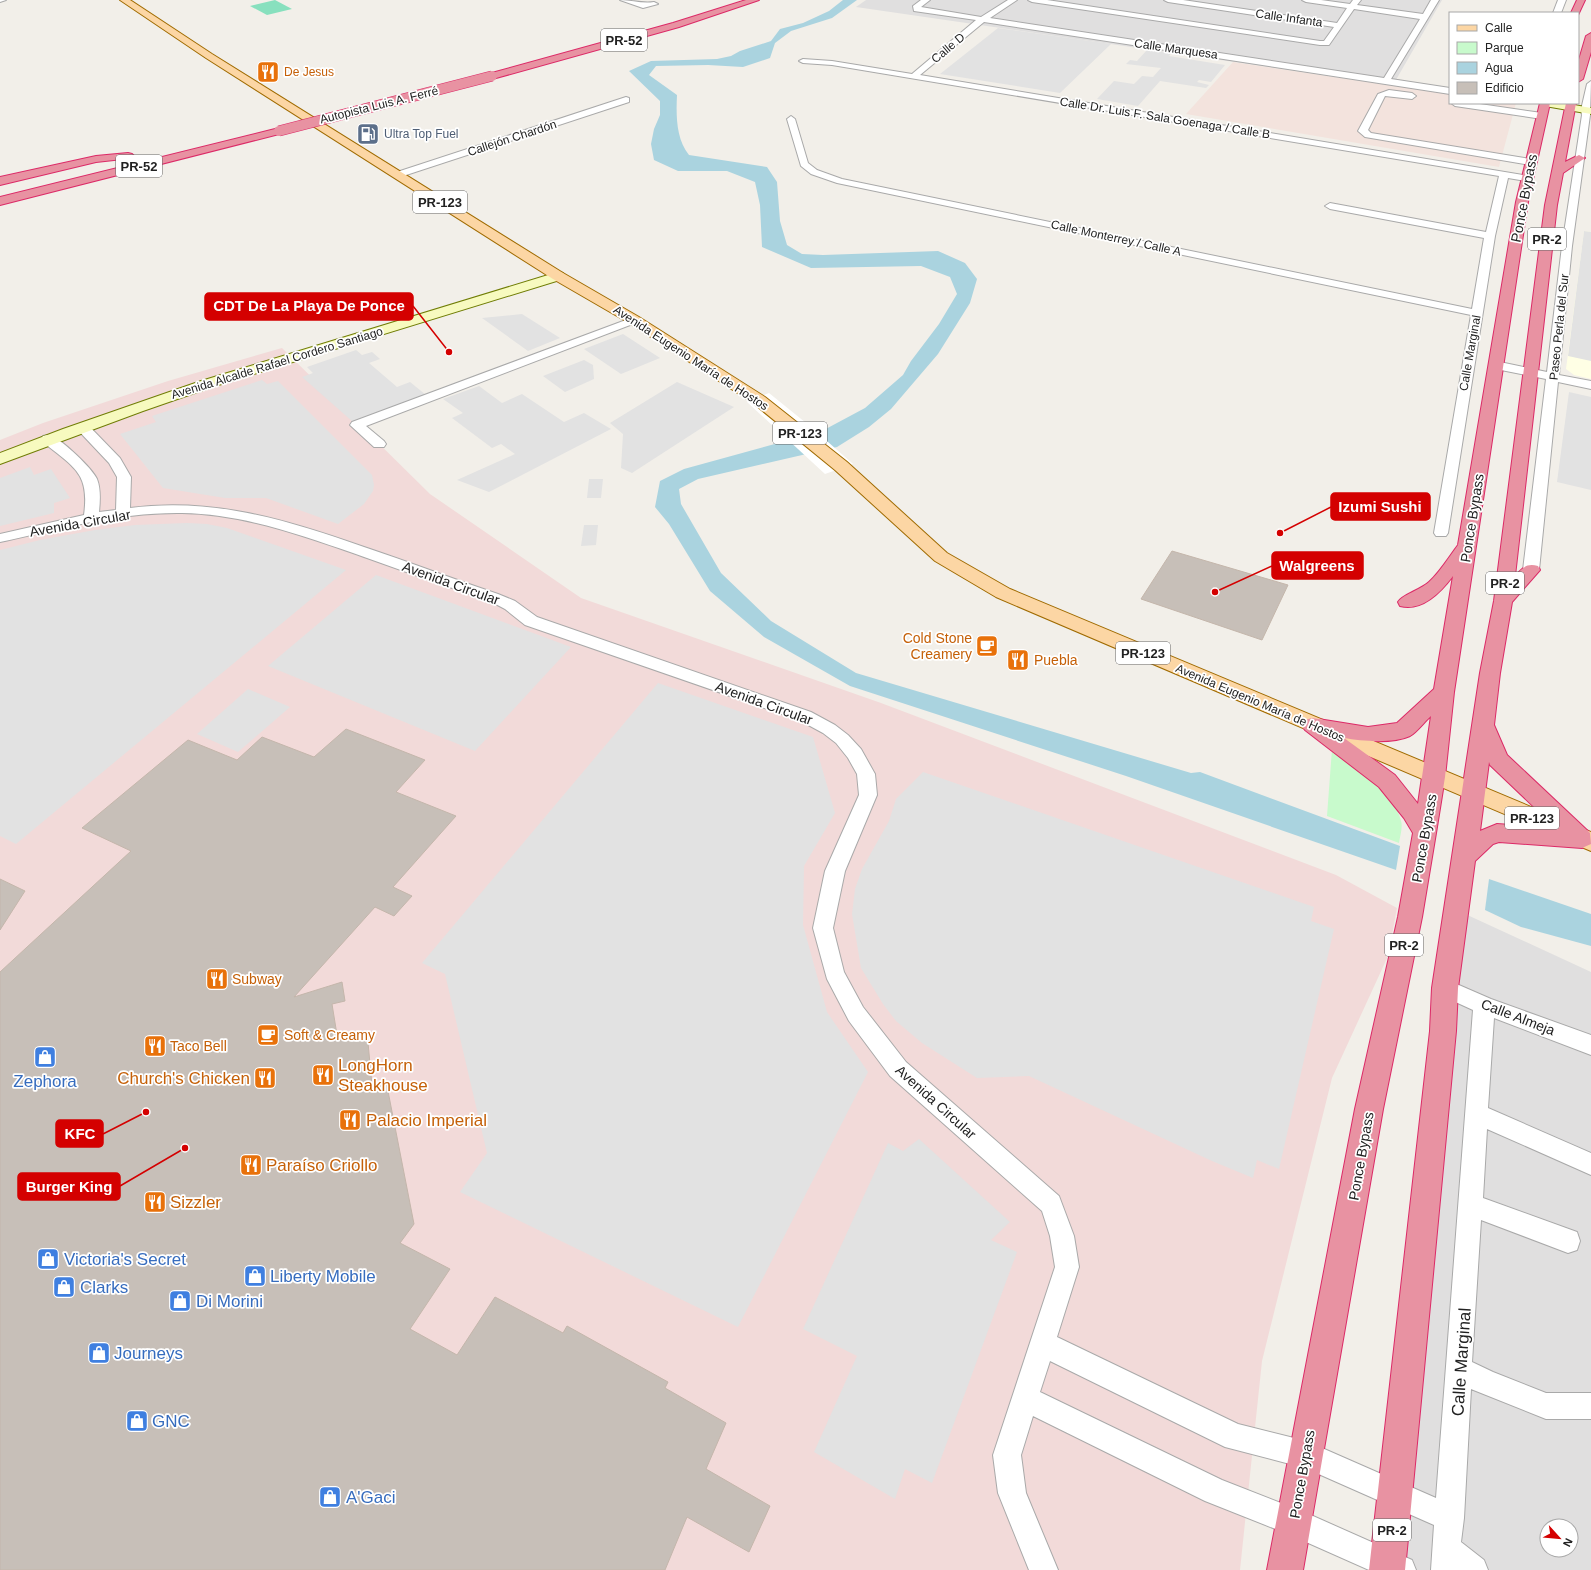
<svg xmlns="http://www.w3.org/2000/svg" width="1591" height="1570" font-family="Arial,sans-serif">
  <rect width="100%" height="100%" fill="#f2efe9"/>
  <g fill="#e0dfdf" fill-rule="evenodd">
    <polygon points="866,0 1442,0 1393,85 856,7"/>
    <path d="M1463,913L1591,972V1570H1403ZM1547,1526H1571V1550H1547Z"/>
  </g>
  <polygon fill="#f2dad9" points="282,348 430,494 581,598 881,703 1336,875 1397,908 1388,956 1332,1078 1262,1361 1240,1570 0,1570 0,440 43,423 168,381"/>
  <polygon fill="#ffffe5" points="1584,231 1591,232 1591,379 1574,375 1566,369"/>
  <polygon fill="#f3e3dd" points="1233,62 1450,94 1450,103 1516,103 1499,167 1186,114"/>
  <path fill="#c8facc" d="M1332,749C1352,764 1396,795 1401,821C1403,827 1400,836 1399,843L1327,816Z"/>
  <polygon fill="#88e0be" points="275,0 292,9 267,15 250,6"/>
  <g fill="#e2e2e2">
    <polygon points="998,28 1111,44 1060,93 940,74"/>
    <polygon points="1147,50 1171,53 1169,56 1225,65 1211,82 1199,80 1197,82 1209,85 1206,88 1160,81 1138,106 1097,99 1114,81 1134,84 1142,76 1153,77 1161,68 1126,64 1130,60 1137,61"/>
    <polygon points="1584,231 1591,232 1591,361 1568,356"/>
    <polygon points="522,314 560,338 528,351 482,318"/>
    <polygon points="623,334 660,358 621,374 584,349"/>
    <polygon points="356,350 362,355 372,352 380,359 369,363 397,387 410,382 426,395 353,422 302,377 313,373 307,367"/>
    <polygon points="584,360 593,365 594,379 565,392 543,376"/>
    <polygon points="262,380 267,384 278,381 372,475 374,485 373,491 364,504 338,524 266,498 225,498 163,488 120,434 156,422 152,416"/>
    <polygon points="677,382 734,407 632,473 621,468 623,434 610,423"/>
    <polygon points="479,386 502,403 522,394 564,422 584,413 611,429 489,492 457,480 515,454 501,444 492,448 452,418 463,413 443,399"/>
    <polygon points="1569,392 1591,397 1591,490 1557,482"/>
    <polygon points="30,467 34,475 51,469 70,498 54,503 54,513 0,526 0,478"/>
    <polygon points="589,479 603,479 601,498 587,498"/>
    <polygon points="187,523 207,524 227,528 346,570 16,844 0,836 0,550 40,540 95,530 135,525"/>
    <polygon points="584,525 598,525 596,545 581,546"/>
    <polygon points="376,575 571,647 475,751 268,666"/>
    <polygon points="658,683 813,737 835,813 804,866 803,925 827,1012 868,1072 738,1327 460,1192 487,1153 445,974 422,963"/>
    <polygon points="248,689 290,707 238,752 197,734"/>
    <polygon points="923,772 1314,907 1311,921 1334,929 1279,1169 1257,1160 1253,1178 1212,1161 1029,1076 977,1078 922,1043 896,1021 883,1004 861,968 852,914 855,889 862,869 889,821 896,799"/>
    <polygon points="919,1139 1010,1222 991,1240 1017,1252 932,1483 905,1469 895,1499 814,1452 857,1356 803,1329 888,1143 903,1151"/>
  </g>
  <g fill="#aad3df">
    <path d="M843,0H857L832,18L791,31L775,43L770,58L743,67L708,65L656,66L649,75L677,95C676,115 676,139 689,155L767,167L777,182L780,221L787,245L802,254L823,255L938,251L965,263L977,279L970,303L938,354L891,409L869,427L837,447L698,479L679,489L681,504L721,573L771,621L856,673L1191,773L1200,772L1400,846L1396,870L1126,776L850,686L764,637L710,591L669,524L655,507L660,481L684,469L822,431L865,408L903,375L911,361L939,324L957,294L950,277L921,266L811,268L762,247L760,205L755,182L727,171H678L654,160L651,144L654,129L660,115V101L629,71L651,61L717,59L731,56L740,51L771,41L780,29L803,23L829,11Z"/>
    <polygon points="1489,879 1591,914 1591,946 1521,927 1485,910"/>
  </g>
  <polygon fill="#fff" points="769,393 811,427 853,464 825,474 747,402"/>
  <g fill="#c7bfb8" stroke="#c4b6ab">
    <polygon points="1172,551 1288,585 1262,640 1141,599"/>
    <polygon points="346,729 425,760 396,792 456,816 393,887 412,896 394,916 375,907 294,997 342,982 345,1001 332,1004 338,1041 367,1032 372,1085 386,1081 414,1224 400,1243 450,1269 410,1329 457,1355 495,1297 563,1333 567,1326 668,1382 665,1388 726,1423 706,1469 770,1506 749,1552 687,1517 665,1570 0,1570 0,972 131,851 82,828 188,740 237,760 262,737 314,757"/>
    <polygon points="0,879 25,891 0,930"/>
  </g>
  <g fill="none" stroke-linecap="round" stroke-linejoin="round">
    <g stroke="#a9a9a9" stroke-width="2">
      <g id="street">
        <polygon points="0,0 6,0 0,2"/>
        <path d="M620,0C632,0 642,4 654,2L658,4L643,8Z"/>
        <polygon points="921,0 930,0 921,7 981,17 1008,0 1017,0 990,18 1384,78 1420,19 1354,9 1329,45 1320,45 1032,2 1028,0 1047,0 1320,41 1324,41 1334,27 1168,2 1164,0 1183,0 1337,23 1347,8 1306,2 1302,0 1321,0 1350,4 1353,0 1361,0 1357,5 1423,14 1431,0 1439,0 1391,79 1450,88 1450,94 984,22 920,75 1529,176 1531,178 1526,181 1508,178 1495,236 1448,533 1446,536 1436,536 1434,533 1471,315 837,183 811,174 801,166 787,119 791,116 795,119 808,163 817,170 842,179 1472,309 1484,238 1330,209 1325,206 1330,203 1486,232 1499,176 832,65 803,63 799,61 803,59 832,61 912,74 976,20 914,11 913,6"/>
        <polygon points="1558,0 1566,0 1561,13 1553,13"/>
        <polygon points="1591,81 1590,115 1572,246 1559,375 1591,381 1591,389 1558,382 1539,570 1536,573 1526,573 1523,570 1546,379 1491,368 1489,365 1495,361 1547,372 1562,246 1582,115 1581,110 1587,84"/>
        <polygon points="1389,90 1412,93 1416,96 1412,99 1385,96 1368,130 1371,133 1530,159 1535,162 1530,165 1365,137 1358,131 1378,94"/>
        <polygon points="626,97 629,98 629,102 400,177 394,177 392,175 394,173"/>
        <polygon points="1451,103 1473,103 1542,113 1546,116 1542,119 1455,106"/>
        <polygon points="634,317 640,320 638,322 366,426 384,441 386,444 384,447 374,447 350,425 352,422"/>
        <path d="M82,423L87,424L120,458L131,477L130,508C212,497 288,520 364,547C409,562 453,579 498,594L515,601L537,617L811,712L835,725L848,735L861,749L875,774L877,795L845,871L833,928L844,972L863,1007L906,1062L1059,1196L1074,1236L1079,1267L1057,1337L1238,1424L1306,1441L1436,1498L1473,1010L1438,994L1435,988L1438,982L1445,979L1491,999L1591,1035V1055L1494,1018L1488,1108L1591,1153V1175L1487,1129L1483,1198L1577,1232L1580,1241L1577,1250L1568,1253L1481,1220L1472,1362L1493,1372L1546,1393H1591V1419H1546L1471,1389L1464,1518L1461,1542L1484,1560L1488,1570H1431L1434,1525L1305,1468L1225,1447L1050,1361L1040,1392L1222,1480L1304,1512L1412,1560L1416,1570H1369L1288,1534L1205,1501L1033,1416L1021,1455L1026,1493L1058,1570H1029L998,1493L993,1455L1055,1267L1050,1236L1042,1211L890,1076L849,1021L827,979L813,928L825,871L859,795L857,774L848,758L836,743L823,733L799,720L525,625L505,609L488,600C442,585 398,569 353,553C298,534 242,514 182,513C120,512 60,529 0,542V534L84,515C90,472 73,467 43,442L41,439L43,436C46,435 49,435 52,436C63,441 92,468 97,479C101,489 100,502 99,512L116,510L117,477L109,463L75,427Z"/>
      </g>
    </g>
    <g stroke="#707d05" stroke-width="2">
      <g id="secondary">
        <polygon points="1540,103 1563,103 1591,108 1591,114 1545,106"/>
        <polygon points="558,272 563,273 565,276 563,279 212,387 143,411 0,464 0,453 63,429 201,381"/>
      </g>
    </g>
    <g stroke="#a06b00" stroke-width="2">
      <polygon id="primary" points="120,0 130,0 212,54 563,273 639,317 765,397 847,462 947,553 1010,589 1591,832 1591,851 996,597 935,561 835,470 753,403 629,323 553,279 206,58"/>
    </g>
    <g stroke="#dc2a67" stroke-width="2">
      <g id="highway">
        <polygon points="746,0 759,0 679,27 496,78 492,79 487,76 488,74 673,23"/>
        <polygon points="1577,0 1585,0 1578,15 1578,13 1571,13"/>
        <polygon points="1591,33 1591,52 1583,79 1578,82 1578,63 1586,36"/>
        <path d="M1540,103H1550L1528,202L1454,692L1445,777L1436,833L1422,917L1383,1109L1303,1570H1267L1355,1109L1398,917L1413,833L1404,818L1379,787L1305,730L1302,725L1305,720L1312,718L1368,727L1397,723L1434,689L1453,576C1441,592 1422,612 1400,606L1398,602C1402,595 1420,590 1429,582C1440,572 1449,557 1458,545L1516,202ZM1431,716L1418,804L1395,775L1344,738C1362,741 1392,744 1410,736C1417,732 1424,722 1431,716Z"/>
        <path d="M1566,103H1576L1565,162L1579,155L1585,158L1563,173L1557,205L1515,576C1523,568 1526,563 1538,566L1540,570L1512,602L1500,673L1494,725L1507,755L1590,833L1591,844L1582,848L1499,842L1493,844L1475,861L1458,988L1456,1031L1405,1570H1369L1430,1031L1432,988L1480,673L1494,601L1545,205ZM1489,762L1490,765L1556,828L1497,824L1480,831Z"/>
        <polygon points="279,128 285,131 283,133 0,205 0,197"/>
        <polygon points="128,153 132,154 134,156 132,158 96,162 0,185 0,177 96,156"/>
      </g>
    </g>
    <use href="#street" fill="#fff" fill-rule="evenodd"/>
    <use href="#secondary" fill="#f7fabf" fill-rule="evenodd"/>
    <use href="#primary" fill="#fcd6a4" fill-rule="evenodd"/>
    <use href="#highway" fill="#e892a2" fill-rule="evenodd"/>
    <g stroke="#dc2a67" stroke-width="11" stroke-linecap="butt">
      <polyline id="highway-bridge" points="279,131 492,76"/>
    </g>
    <use href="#highway-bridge" stroke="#e892a2" stroke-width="10"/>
  </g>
  <defs>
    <g id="restaurant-square" transform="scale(1.15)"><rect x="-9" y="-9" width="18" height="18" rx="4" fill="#e8710a" stroke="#fff"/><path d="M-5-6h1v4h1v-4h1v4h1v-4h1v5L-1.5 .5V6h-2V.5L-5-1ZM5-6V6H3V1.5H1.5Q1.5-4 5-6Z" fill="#fff"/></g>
    <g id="fuel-square" transform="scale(1.15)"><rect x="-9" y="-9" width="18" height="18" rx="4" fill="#5c6f8a" stroke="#fff"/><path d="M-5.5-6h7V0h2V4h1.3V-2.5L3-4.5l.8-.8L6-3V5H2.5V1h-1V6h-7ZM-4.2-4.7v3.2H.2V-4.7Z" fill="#fff"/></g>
    <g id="cafe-square" transform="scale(1.15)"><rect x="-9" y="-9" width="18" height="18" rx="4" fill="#e8710a" stroke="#fff"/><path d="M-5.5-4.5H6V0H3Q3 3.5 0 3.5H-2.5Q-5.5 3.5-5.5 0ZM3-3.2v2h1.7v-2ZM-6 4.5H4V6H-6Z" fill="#fff"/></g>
    <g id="shop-square" transform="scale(1.15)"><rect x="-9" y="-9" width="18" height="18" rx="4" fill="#3f7fe0" stroke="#fff"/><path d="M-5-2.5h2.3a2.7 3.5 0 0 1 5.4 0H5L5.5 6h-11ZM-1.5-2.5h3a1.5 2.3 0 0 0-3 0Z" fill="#fff"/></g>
  </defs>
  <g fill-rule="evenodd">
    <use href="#restaurant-square" x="268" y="72"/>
    <use href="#fuel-square" x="368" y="134"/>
    <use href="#cafe-square" x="987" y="646"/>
    <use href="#restaurant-square" x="1018" y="660"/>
    <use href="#restaurant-square" x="217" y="979"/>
    <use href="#cafe-square" x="268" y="1035"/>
    <use href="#restaurant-square" x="155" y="1046"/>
    <use href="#shop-square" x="45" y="1057"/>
    <use href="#restaurant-square" x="323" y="1075"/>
    <use href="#restaurant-square" x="265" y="1078"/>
    <use href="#restaurant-square" x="350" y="1120"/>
    <use href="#restaurant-square" x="251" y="1165"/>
    <use href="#restaurant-square" x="155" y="1202"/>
    <use href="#shop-square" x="48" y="1259"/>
    <use href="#shop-square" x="255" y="1276"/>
    <use href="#shop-square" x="64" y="1287"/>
    <use href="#shop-square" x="180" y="1301"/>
    <use href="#shop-square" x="99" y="1353"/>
    <use href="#shop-square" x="137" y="1421"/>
    <use href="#shop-square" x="330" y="1497"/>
  </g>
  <g text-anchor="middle" stroke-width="3.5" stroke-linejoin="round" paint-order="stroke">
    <g font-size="12" fill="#222" stroke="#fff">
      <text transform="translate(1289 18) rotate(8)" y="4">Calle Infanta</text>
      <text transform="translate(948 48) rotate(-40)" y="4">Calle D</text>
      <text transform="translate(1176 49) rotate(8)" y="4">Calle Marquesa</text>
      <text transform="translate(379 105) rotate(-14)" y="4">Autopista Luis A. Ferré</text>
      <text transform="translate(1165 118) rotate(9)" y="4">Calle Dr. Luis F. Sala Goenaga / Calle B</text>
      <text transform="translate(512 138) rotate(-18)" y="4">Callejón Chardón</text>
      <text transform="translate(1116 238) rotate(12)" y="4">Calle Monterrey / Calle A</text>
      <text transform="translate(1559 327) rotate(-84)" y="4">Paseo Perla del Sur</text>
      <text transform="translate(1470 353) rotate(-80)" y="4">Calle Marginal</text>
      <text transform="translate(691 358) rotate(33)" y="4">Avenida Eugenio María de Hostos</text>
      <text transform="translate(277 363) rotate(-17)" y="4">Avenida Alcalde Rafael Cordero Santiago</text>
      <text transform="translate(1260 703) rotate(23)" y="4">Avenida Eugenio María de Hostos</text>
    </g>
    <g font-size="12" fill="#c56008" stroke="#fff" text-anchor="start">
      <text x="284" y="76">De Jesus</text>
    </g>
    <g font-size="12" fill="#4e5e75" stroke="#fff" text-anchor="start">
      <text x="384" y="138">Ultra Top Fuel</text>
    </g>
    <g fill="#fff" stroke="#646464" stroke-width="1">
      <rect x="601" y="29" width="46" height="22" rx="3"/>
      <rect x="116" y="155" width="46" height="22" rx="3"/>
      <rect x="413" y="191" width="54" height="22" rx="3"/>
      <rect x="1528" y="228" width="38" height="22" rx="3"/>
      <rect x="773" y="422" width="54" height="22" rx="3"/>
      <rect x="1486" y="572" width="38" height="22" rx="3"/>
      <rect x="1116" y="642" width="54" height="22" rx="3"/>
      <rect x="1505" y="807" width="54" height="22" rx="3"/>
      <rect x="1385" y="934" width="38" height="22" rx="3"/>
      <rect x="1373" y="1519" width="38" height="22" rx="3"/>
    </g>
    <g font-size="13" font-weight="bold" fill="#222">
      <text x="624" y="45">PR-52</text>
      <text x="139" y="171">PR-52</text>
      <text x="440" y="207">PR-123</text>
      <text x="1547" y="244">PR-2</text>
      <text x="800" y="438">PR-123</text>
      <text x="1505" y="588">PR-2</text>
      <text x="1143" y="658">PR-123</text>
      <text x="1532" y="823">PR-123</text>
      <text x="1404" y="950">PR-2</text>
      <text x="1392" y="1535">PR-2</text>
    </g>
    <g font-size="14" fill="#222" stroke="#fff">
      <text transform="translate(1524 198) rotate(-79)" y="5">Ponce Bypass</text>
      <text transform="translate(1472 518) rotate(-81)" y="5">Ponce Bypass</text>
      <text transform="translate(80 523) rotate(-10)" y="5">Avenida Circular</text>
      <text transform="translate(451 583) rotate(20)" y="5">Avenida Circular</text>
      <text transform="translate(764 703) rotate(20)" y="5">Avenida Circular</text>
      <text transform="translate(1424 838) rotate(-80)" y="5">Ponce Bypass</text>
      <text transform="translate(1518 1017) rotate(21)" y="5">Calle Almeja</text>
      <text transform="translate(936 1102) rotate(42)" y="5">Avenida Circular</text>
      <text transform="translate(1361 1156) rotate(-80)" y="5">Ponce Bypass</text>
      <text transform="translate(1302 1474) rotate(-80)" y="5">Ponce Bypass</text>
    </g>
    <g font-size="14" fill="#c56008" stroke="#fff" text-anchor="start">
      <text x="972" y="643" text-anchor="end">Cold Stone<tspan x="972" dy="16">Creamery</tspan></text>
      <text x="1034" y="665">Puebla</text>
      <text x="232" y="984">Subway</text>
      <text x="284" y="1040">Soft &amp; Creamy</text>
      <text x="170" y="1051">Taco Bell</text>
    </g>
    <g font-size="17" fill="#c56008" stroke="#fff" text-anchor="start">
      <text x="338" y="1071">LongHorn<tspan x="338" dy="20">Steakhouse</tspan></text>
      <text x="250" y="1084" text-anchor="end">Church's Chicken</text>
      <text x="366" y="1126">Palacio Imperial</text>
      <text x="266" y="1171">Paraíso Criollo</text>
      <text x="170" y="1208">Sizzler</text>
    </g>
    <g font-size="17" fill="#366cbe" stroke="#fff" text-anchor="start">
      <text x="45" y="1087" text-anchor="middle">Zephora</text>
      <text x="64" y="1265">Victoria's Secret</text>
      <text x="270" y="1282">Liberty Mobile</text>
      <text x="80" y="1293">Clarks</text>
      <text x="196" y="1307">Di Morini</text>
      <text x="114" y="1359">Journeys</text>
      <text x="152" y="1427">GNC</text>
      <text x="346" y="1503">A'Gaci</text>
    </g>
    <g font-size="17" fill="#222" stroke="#fff">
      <text transform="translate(1461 1362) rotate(-86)" y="6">Calle Marginal</text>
    </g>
  </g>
  <path fill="none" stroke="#d40000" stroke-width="1.5" d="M449 352L413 306M1280 533L1331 507M1215 592L1272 566M146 1112L103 1134M185 1148L120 1186"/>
  <g fill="#d40000" stroke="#fff" stroke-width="1.5">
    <circle cx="449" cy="352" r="4"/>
    <circle cx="1280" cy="533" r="4"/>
    <circle cx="1215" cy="592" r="4"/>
    <circle cx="146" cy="1112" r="4"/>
    <circle cx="185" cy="1148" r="4"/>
  </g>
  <g fill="#d40000" stroke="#d40000" stroke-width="1.5">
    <rect x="205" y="293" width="208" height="27" rx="4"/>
    <rect x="1331" y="493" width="99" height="27" rx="4"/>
    <rect x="1272" y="552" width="91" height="27" rx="4"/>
    <rect x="56" y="1120" width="47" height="27" rx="4"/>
    <rect x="18" y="1173" width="102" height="27" rx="4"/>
  </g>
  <g font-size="15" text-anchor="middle" font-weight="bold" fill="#fff">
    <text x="309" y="311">CDT De La Playa De Ponce</text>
    <text x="1380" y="512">Izumi Sushi</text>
    <text x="1317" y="571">Walgreens</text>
    <text x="80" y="1139">KFC</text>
    <text x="69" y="1192">Burger King</text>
  </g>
  <rect x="1449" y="12" width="130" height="92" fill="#ffffff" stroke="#a7a7a7"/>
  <rect x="1457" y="25" width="20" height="6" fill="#fcd6a4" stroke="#a7a7a7"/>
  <text x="1485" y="32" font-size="12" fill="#222222">Calle</text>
  <rect x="1457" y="42" width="20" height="12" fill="#c8facc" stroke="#a7a7a7"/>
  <text x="1485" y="52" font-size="12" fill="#222222">Parque</text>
  <rect x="1457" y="62" width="20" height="12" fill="#aad3df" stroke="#a7a7a7"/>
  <text x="1485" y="72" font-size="12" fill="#222222">Agua</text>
  <rect x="1457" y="82" width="20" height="12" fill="#c7bfb8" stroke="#a7a7a7"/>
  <text x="1485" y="92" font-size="12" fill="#222222">Edificio</text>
  <g transform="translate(1559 1538) rotate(117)"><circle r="19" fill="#ffffff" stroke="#a7a7a7"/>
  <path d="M0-3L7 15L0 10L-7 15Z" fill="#d40000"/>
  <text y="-6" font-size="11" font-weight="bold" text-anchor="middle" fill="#222222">N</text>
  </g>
</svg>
